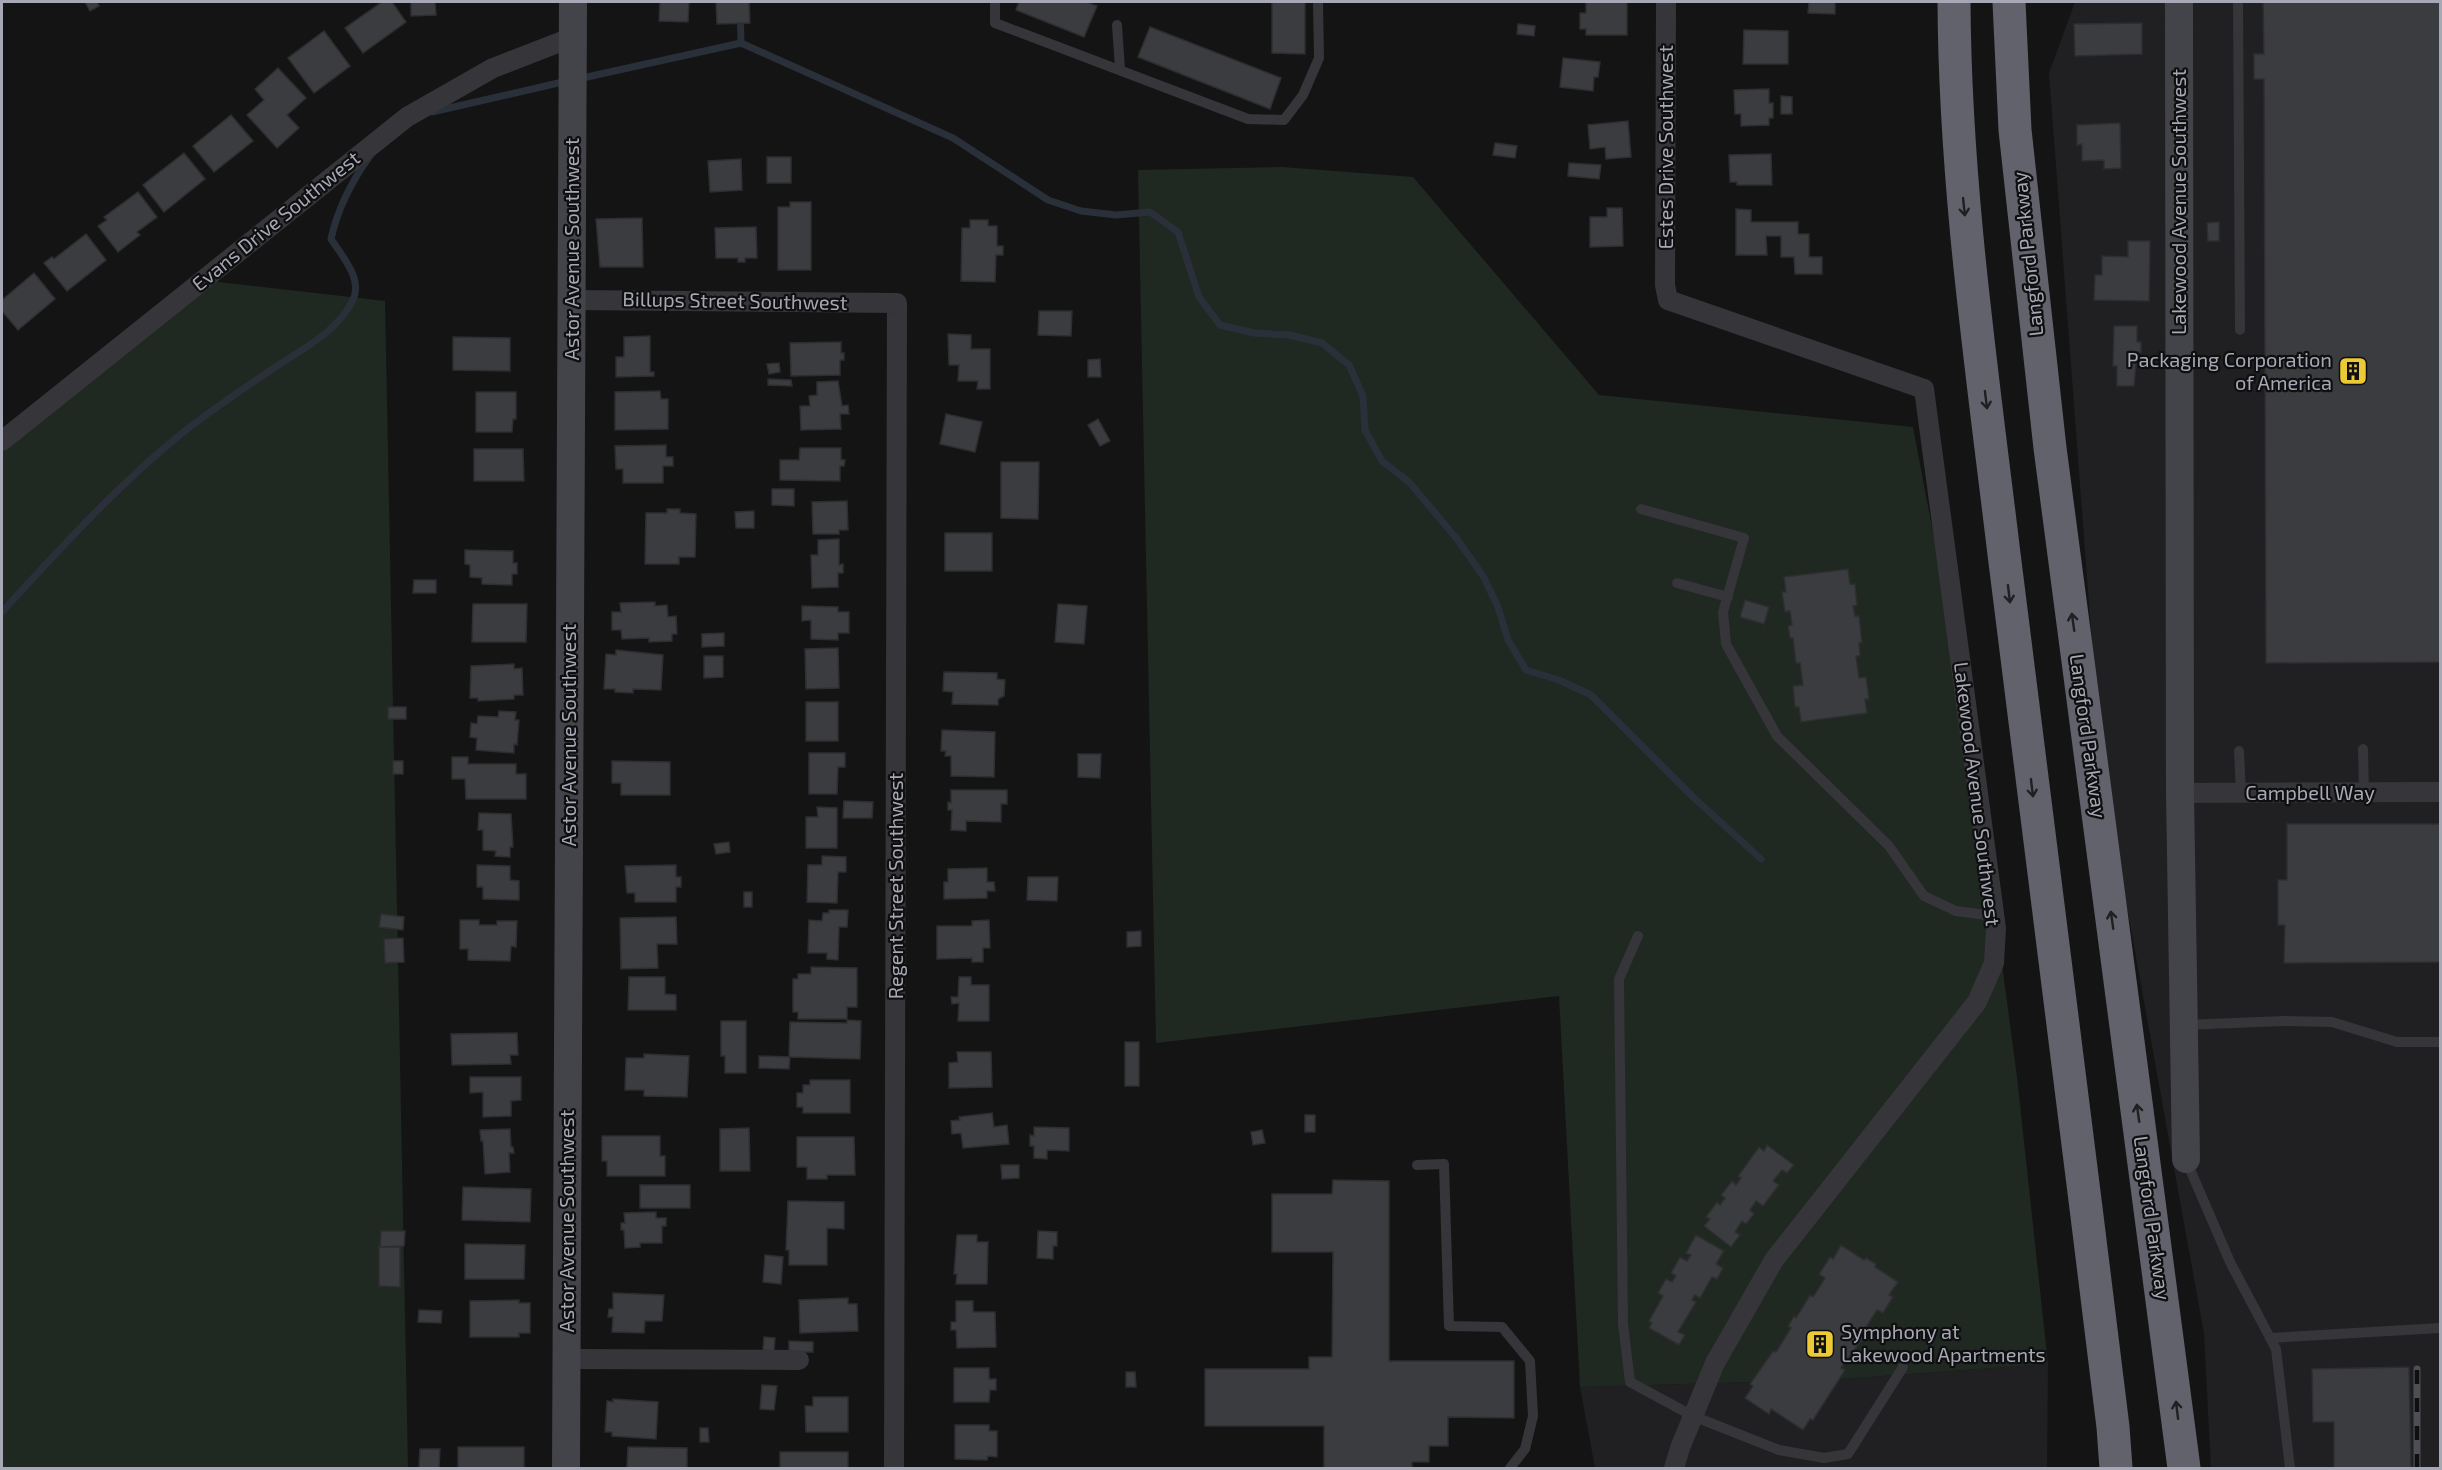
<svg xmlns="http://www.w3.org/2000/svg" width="2442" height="1470" font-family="'Exo 2',sans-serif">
  <rect width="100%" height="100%" fill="#141415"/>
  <g fill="#202022">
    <polygon points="2075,2 2440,2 2440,1468 2211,1468 2204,1334 2101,763 2049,73"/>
    <polygon points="2048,1364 2047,1468 1595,1468 1580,1387 1827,1380"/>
  </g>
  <g fill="#202822">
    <polygon points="1282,167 1413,177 1599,395 1913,427 1972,738 2017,1077 2048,1364 1827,1380 1580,1387 1559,996 1156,1043 1138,170"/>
    <polygon points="201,280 385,301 408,1468 2,1468 2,444"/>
  </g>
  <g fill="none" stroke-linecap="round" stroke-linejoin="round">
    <g stroke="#2a3039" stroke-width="7">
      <polyline points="740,2 741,43"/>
      <polyline points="578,79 741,43 953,138 1048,200 1081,211 1116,215 1150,212 1178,232 1199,297 1220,325 1254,333 1289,335 1322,343 1349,365 1363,396 1365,430 1382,461 1409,482 1457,539 1483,576 1498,607 1508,640 1526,670 1559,680 1591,695 1693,797 1761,859"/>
      <polyline points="432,112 567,81"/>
      <path d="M2,612C56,553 113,490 175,439C205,414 239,392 271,370C299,351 338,332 353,300C363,279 342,256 331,239C338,207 351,182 370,156"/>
    </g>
  </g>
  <g fill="#3b3c3f" stroke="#2e2e31" stroke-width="1.5">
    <polygon points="85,2 97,2 99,6 90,11"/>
    <polygon points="382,2 392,2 406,22 363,53 345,28"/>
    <polygon points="411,2 435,2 436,15 411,16"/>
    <polygon points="660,2 689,2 688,22 659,21"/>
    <polygon points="716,2 749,2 750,23 717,24"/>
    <polygon points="1019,2 1086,2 1097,6 1084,37 1016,10"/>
    <polygon points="1272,2 1305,2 1305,54 1272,53"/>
    <polygon points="1586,2 1627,2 1627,35 1586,35 1586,29 1580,29 1580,13 1586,13"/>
    <polygon points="1809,2 1835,2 1835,14 1808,13"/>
    <polygon points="2263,2 2440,2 2440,662 2266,663 2264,79 2254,79 2254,54 2264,54"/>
    <polygon points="2142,23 2142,54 2075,56 2074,24"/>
    <polygon points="1518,24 1535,26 1534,36 1517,34"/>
    <polygon points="1150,27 1281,78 1270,109 1138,57"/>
    <polygon points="1744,30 1788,31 1788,64 1743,64"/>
    <polygon points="324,31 350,66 314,93 288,58"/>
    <polygon points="1563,58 1600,62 1598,77 1594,77 1593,91 1560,87"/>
    <polygon points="278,68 306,98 287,115 299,128 277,148 247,115 264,100 255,89"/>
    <polygon points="1769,89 1769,103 1773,103 1773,118 1769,118 1769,125 1741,126 1741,114 1735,114 1734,90"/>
    <polygon points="1781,96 1792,97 1792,114 1781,114"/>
    <polygon points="231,115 253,141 214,172 193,146"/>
    <polygon points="1628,121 1631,157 1606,159 1605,147 1590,149 1588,125"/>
    <polygon points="2120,123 2121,168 2104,169 2104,160 2082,161 2082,144 2077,145 2077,125"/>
    <polygon points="1495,143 1517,146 1515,158 1493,155"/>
    <polygon points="184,153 205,179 164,212 143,185"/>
    <polygon points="1771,154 1772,185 1737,185 1737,182 1730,182 1729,155"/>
    <rect x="767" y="157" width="24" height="26"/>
    <polygon points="741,159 742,190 710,192 708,161"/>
    <polygon points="1569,163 1601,165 1599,179 1568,176"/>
    <polygon points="138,192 157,217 137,232 140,235 118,252 98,226 107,220 104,217"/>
    <polygon points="790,202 811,202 811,270 778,270 778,207 790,207"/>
    <polygon points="1607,208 1622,208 1623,246 1590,247 1590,217 1607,217"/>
    <polygon points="1736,209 1751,210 1751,222 1798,222 1798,234 1809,234 1809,257 1822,257 1822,274 1795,274 1794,257 1781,257 1781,236 1766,236 1767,255 1736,255"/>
    <polygon points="642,218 643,267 600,267 596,219"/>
    <polygon points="970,220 988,220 988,226 997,226 997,246 1003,246 1003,255 996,255 995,282 961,281 962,228 970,228"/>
    <polygon points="2219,222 2219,241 2208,241 2207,223"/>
    <polygon points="756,227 757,258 745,258 745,262 738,262 738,258 716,258 715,228"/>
    <polygon points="86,234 106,260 67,291 44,263 52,257 54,259"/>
    <polygon points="2128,241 2150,241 2149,301 2094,300 2095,275 2102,275 2102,256 2128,257"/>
    <polygon points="34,273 55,299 18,330 2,311 2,300"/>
    <polygon points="1039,311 1072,311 1071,336 1038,335"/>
    <polygon points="2114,326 2137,326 2137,342 2141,342 2141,352 2137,352 2134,386 2117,386 2117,366 2113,366"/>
    <polygon points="948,334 971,335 971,349 990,349 990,389 977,389 978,381 958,381 959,365 949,365"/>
    <polygon points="650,336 650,372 654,372 654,376 616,377 616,357 624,357 624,337"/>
    <polygon points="453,337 510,338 510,371 453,370"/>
    <polygon points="841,342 841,353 844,353 844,360 840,360 840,375 791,376 790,343"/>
    <polygon points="1100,359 1101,377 1088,377 1088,360"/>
    <polygon points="779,363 780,372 769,374 767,364"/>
    <polygon points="768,379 791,380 792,386 768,385"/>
    <polygon points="838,381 842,406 848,405 849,414 840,414 841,429 801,430 800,406 810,406 809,396 817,395 817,382"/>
    <polygon points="660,391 661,399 668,399 668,429 615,430 615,392"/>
    <polygon points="476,392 516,392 516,419 513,419 512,432 476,432"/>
    <polygon points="946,414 982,422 975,452 940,444"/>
    <polygon points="1098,419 1110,441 1100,446 1088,425"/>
    <polygon points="666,445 666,457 673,457 673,466 663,466 663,483 623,483 623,469 616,469 615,446"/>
    <polygon points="800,448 841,448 841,460 845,460 844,466 840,466 840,481 780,480 780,460 799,460"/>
    <polygon points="474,449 523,449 524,481 474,481"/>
    <polygon points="1001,462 1039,462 1038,519 1001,518"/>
    <polygon points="772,489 794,489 794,506 772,505"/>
    <polygon points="847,501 848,530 839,530 839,534 813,534 812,502"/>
    <polygon points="667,509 680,509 680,513 696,514 695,557 679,557 679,564 645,564 646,513 667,513"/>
    <polygon points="754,511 754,528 736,528 735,512"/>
    <rect x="945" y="533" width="47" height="38"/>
    <polygon points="839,539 839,565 843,564 843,573 838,573 838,587 812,588 811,555 818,555 818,540"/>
    <polygon points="465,550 513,551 513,563 517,563 517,574 512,574 512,585 482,584 482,578 470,577 470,565 465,564"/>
    <polygon points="1848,569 1850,584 1855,584 1857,605 1853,606 1855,616 1859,616 1862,643 1859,643 1860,656 1856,656 1859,678 1866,677 1869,699 1865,699 1867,713 1801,722 1799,707 1795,707 1793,686 1803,685 1800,663 1796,663 1793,638 1790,638 1788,626 1792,625 1790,611 1785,612 1782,592 1786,592 1784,577"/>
    <polygon points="414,580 436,580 436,593 413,593"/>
    <polygon points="1745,600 1769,607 1764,624 1740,617"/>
    <polygon points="655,602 655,606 667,605 668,617 676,616 677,634 672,634 672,641 649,642 649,638 622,639 621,630 612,630 612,612 621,612 620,603"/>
    <polygon points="473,604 527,604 526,642 472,642"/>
    <polygon points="1058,604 1087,606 1084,644 1055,642"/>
    <polygon points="802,606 838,607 838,612 849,612 849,633 838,633 838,640 811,639 811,620 802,621"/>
    <polygon points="724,633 724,646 702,647 702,634"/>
    <polygon points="838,648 839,688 806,689 805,649"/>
    <polygon points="616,650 663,655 661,690 633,689 633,693 615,692 615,689 604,689 606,654 616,655"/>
    <polygon points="704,656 723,656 723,677 704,678"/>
    <polygon points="514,664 514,669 522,668 523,695 514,695 514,699 478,701 478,698 470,698 471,666"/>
    <polygon points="944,672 997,673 997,679 1005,680 1004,696 998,699 998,705 952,704 953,692 943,691"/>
    <rect x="806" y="702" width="32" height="39"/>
    <rect x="388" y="707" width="18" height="12"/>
    <polygon points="499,711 516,712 515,720 519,720 517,745 514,744 514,753 476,750 477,738 470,737 471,723 477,724 478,716 498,717"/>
    <polygon points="942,730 995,732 994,777 951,776 951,756 945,756 946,751 941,751"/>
    <polygon points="809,753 845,753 845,767 838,767 837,794 809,794"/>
    <polygon points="1078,754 1101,754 1100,778 1078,777"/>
    <polygon points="452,757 468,757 468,764 516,764 516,774 526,774 526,799 466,799 465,779 452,779"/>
    <rect x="393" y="761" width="10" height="13"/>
    <polygon points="612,761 670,762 670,795 621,795 621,783 612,783"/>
    <polygon points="951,790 1007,790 1007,804 1001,804 1001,822 966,821 966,831 951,830 952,810 948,810 948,802 951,803"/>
    <polygon points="844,801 873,802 872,818 843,818"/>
    <polygon points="817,807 837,808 837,848 806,848 806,817 818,817"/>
    <polygon points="479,813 511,814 513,847 510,847 510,857 495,856 496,851 483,850 483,830 478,830"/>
    <polygon points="2287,824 2440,824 2440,962 2284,963 2285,925 2278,925 2278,880 2287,880"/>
    <polygon points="729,842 730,852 716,854 714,844"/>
    <polygon points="822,856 846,857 846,872 838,872 837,903 807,902 808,865 822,865"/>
    <polygon points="477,865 510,866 510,880 519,881 519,900 483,899 483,887 477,887"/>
    <polygon points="676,865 676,877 681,877 681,887 676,887 676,902 635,902 635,893 627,893 625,866"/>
    <polygon points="987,868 987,882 994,882 995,891 987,891 987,898 944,899 944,882 948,882 948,869"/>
    <polygon points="1028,877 1058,877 1057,901 1027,900"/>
    <rect x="744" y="892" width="8" height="15"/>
    <polygon points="829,910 848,910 847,927 839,927 838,960 827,959 827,953 808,953 809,920 822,921 823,913 829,913"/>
    <polygon points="381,914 404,917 403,930 379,927"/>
    <polygon points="676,917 677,944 657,944 658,968 621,969 620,918"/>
    <polygon points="460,920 479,920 479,925 497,925 497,921 517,921 516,947 511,946 510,961 468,960 468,949 460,949"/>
    <polygon points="989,920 990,948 983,948 983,962 972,962 972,958 937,959 937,926 972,926 972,921"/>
    <polygon points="1141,931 1141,946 1127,947 1127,932"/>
    <polygon points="403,938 404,962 385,963 384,939"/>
    <polygon points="811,967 857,968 857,1007 847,1007 847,1019 798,1019 798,1012 793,1012 793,979 798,979 798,974 811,974"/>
    <polygon points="629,977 665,977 665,994 676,995 676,1010 628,1010"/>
    <polygon points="959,977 971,977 971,985 989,985 989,1021 958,1021 959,1003 952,1004 951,997 958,997"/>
    <polygon points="847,1020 861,1021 860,1059 789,1057 790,1022 847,1023"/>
    <polygon points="721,1021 746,1021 746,1073 725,1073 725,1056 721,1056"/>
    <polygon points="517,1033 518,1055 510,1055 511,1064 452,1065 451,1034"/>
    <rect x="1125" y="1042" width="14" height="44"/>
    <polygon points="957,1052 991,1052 992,1087 949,1088 949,1063 958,1062"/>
    <polygon points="644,1054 689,1056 687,1097 644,1096 644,1090 625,1090 626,1058 644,1058"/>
    <polygon points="759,1056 790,1057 789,1069 759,1068"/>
    <polygon points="470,1077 521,1077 521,1100 511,1101 511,1116 483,1117 483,1092 470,1093"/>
    <polygon points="810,1080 850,1080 850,1113 803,1113 803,1107 797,1107 797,1093 803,1093 803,1085 810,1085"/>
    <polygon points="992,1113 994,1127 1007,1125 1009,1144 963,1148 961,1133 952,1134 951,1121 960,1120 959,1117"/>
    <rect x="1305" y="1115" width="10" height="17"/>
    <polygon points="1034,1127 1069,1128 1069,1151 1047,1150 1047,1159 1034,1158 1034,1146 1030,1146 1030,1135 1034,1136"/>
    <polygon points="749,1128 750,1171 720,1171 720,1129"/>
    <polygon points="510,1129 511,1147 513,1147 514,1153 509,1153 510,1172 485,1174 483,1141 481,1141 480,1130"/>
    <polygon points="1262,1130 1265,1143 1253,1145 1251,1132"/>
    <polygon points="602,1136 660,1136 660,1156 665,1156 665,1176 607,1176 607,1161 602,1161"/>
    <polygon points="797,1137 854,1137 855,1175 827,1175 827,1179 807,1179 807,1167 797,1167"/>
    <polygon points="1767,1145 1794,1165 1787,1173 1782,1170 1773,1181 1779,1185 1763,1206 1756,1201 1750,1210 1754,1214 1746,1224 1742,1221 1735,1232 1740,1235 1731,1247 1704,1226 1710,1219 1706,1217 1717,1202 1720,1205 1725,1198 1721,1195 1732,1181 1736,1185 1741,1178 1738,1176 1759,1147 1764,1151"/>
    <polygon points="1001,1165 1019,1165 1019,1178 1002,1179"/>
    <polygon points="1333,1180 1389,1181 1389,1361 1514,1361 1514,1418 1448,1417 1448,1446 1429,1446 1429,1462 1412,1462 1412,1468 1324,1468 1324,1426 1205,1426 1205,1369 1309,1369 1309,1357 1332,1357 1333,1252 1272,1252 1272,1194 1332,1194"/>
    <rect x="640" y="1185" width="50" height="23"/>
    <polygon points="463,1187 531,1189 530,1222 462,1220"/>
    <polygon points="788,1201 844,1202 844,1229 827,1228 827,1265 789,1265 789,1250 786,1250"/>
    <polygon points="656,1212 656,1218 666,1218 666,1226 662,1226 662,1243 640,1243 640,1247 625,1248 624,1230 621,1230 621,1223 625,1223 624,1213"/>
    <polygon points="381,1231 405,1231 404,1246 380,1247"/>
    <polygon points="1038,1231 1057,1232 1057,1246 1053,1246 1053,1259 1037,1258"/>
    <polygon points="957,1235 977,1235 977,1242 988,1242 987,1284 956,1284 957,1274 954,1274"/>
    <polygon points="1696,1235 1724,1251 1716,1264 1723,1268 1717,1279 1712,1277 1700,1298 1695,1295 1692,1300 1696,1302 1678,1332 1685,1335 1679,1345 1649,1328 1652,1323 1649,1321 1663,1296 1658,1293 1666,1279 1672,1282 1676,1276 1671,1273 1680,1257 1687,1261 1691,1255 1686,1253"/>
    <polygon points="465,1244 525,1245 524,1279 465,1279"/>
    <polygon points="1841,1245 1864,1260 1866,1258 1876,1264 1875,1267 1898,1282 1889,1295 1893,1297 1883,1313 1877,1310 1861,1335 1864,1337 1841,1368 1845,1370 1813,1420 1810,1419 1803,1430 1771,1409 1769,1414 1745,1398 1753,1386 1750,1384 1773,1351 1776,1352 1791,1328 1788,1326 1794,1316 1796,1318 1810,1295 1813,1297 1825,1278 1819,1274 1830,1257 1833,1259"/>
    <polygon points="379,1247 400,1247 400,1287 379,1286"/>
    <polygon points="765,1255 783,1257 781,1284 763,1282"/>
    <polygon points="613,1293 664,1295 662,1321 645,1321 644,1333 612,1332 613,1317 608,1317 609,1309 613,1309"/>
    <polygon points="848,1298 848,1304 857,1304 858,1331 800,1333 799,1300"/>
    <polygon points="519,1300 519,1303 530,1303 530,1333 519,1333 519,1337 470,1337 470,1301"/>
    <polygon points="956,1301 973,1301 973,1312 995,1312 996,1347 957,1348 956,1330 951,1330 951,1322 956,1322"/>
    <polygon points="419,1310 442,1311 441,1323 418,1322"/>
    <polygon points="764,1337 775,1338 774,1351 763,1350"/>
    <polygon points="789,1341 813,1342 813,1352 789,1352"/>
    <polygon points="2409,1367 2411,1468 2334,1468 2334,1422 2313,1422 2312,1369"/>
    <polygon points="954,1368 989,1368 989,1379 996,1379 996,1390 990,1390 989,1402 954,1402"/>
    <polygon points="1126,1372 1135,1372 1136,1387 1126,1387"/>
    <polygon points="762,1385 777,1386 774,1410 760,1409"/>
    <polygon points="813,1397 848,1397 848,1432 806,1432 805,1406 813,1406"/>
    <polygon points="613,1399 658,1402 656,1439 612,1436 612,1432 605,1432 607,1401 613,1402"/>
    <polygon points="955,1425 989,1425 989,1431 997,1431 997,1457 988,1456 987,1460 955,1459"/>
    <polygon points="700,1428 708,1428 709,1442 700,1442"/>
    <rect x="458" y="1447" width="66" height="21"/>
    <polygon points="628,1447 687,1448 687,1468 627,1468"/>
    <polygon points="420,1449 440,1449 439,1468 419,1468"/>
    <rect x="780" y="1452" width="68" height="16"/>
  </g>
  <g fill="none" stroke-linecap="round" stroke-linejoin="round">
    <g stroke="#35353a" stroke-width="10">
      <polyline points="995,2 995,23 1248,119 1284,120 1303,95 1319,58 1318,2"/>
      <polyline points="2238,2 2240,330"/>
      <polyline points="1117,25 1120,69"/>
      <polyline points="1641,509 1744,538 1723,612 1726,644 1777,736 1889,846 1924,896 1956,911 1994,916"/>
      <polyline points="1677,583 1728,597"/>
      <polyline points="2363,749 2364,793"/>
      <polyline points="2239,751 2241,793"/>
      <polyline points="1638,936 1619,979 1623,1324 1630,1382 1693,1416 1779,1450 1824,1458 1848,1454 1903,1367"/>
      <polyline points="2184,1025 2284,1021 2332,1022 2397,1042 2440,1042"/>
      <polyline points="2186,1160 2230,1262 2276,1349 2290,1468"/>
      <polyline points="1417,1165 1444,1164 1449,1326 1502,1327 1530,1361 1533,1416 1525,1449 1510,1468"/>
      <polyline points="2270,1338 2440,1328"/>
    </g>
    <g stroke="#35353a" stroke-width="20">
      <polyline points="1666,2 1665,285 1668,300 1924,389 1996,928 1994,963 1977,1002 1774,1260 1715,1363 1680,1448 1674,1468"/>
      <polyline points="572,300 897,303 894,1468"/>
      <polyline points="2,441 407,117 493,68 573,37"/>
      <polyline points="2180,793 2440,792"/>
      <polyline points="566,1359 799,1360"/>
    </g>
    <g stroke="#43434a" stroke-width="28">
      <polyline points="2179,2 2180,793 2186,1159"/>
      <polyline points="566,1468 573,2"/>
    </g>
    <g stroke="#61626b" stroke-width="33">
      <path d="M1954,2C1955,187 1982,370 2004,554C2039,846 2078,1136 2113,1427L2116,1468"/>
      <polyline points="2009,2 2015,130 2050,448 2184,1468"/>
    </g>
    <g stroke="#4e4e55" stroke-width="7">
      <polyline id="rail" points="2417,1468 2417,1369"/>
    </g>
    <use href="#rail" stroke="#0f0f10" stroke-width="4.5" stroke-dasharray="14" stroke-linecap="butt"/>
  </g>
  <defs><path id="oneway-shaft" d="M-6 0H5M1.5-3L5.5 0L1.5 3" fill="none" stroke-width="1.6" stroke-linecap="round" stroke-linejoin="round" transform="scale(1.5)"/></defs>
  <g stroke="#1f2022">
    <use href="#oneway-shaft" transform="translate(1964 207) rotate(84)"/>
    <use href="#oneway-shaft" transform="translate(1986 400) rotate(83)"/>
    <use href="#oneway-shaft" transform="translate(2009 594) rotate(83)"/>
    <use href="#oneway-shaft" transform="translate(2073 622) rotate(-98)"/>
    <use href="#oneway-shaft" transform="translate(2032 788) rotate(83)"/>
    <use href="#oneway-shaft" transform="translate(2112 920) rotate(-98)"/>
    <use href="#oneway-shaft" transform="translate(2138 1113) rotate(-98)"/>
    <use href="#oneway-shaft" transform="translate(2177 1410) rotate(-97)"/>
  </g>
  <defs>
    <g id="building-square" transform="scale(1.5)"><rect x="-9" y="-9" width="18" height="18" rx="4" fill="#ecca35" stroke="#0f0f10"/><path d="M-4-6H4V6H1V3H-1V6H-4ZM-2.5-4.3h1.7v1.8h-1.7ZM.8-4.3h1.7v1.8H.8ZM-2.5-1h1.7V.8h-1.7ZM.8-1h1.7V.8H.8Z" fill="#111"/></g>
  </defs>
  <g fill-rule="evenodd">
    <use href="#building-square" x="2353" y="371"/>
    <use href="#building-square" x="1820" y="1344"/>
  </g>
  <g text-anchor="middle" stroke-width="4.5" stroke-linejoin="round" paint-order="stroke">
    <g font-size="20" fill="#a6a8b5" stroke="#0f0f10">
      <text transform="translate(1666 147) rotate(-90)" y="7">Estes Drive Southwest</text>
      <text transform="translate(2179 202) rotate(-90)" y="7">Lakewood Avenue Southwest</text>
      <text transform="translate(276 221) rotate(-39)" y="7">Evans Drive Southwest</text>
      <text transform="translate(572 249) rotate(-90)" y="7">Astor Avenue Southwest</text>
      <text transform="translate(2028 254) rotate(-96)" y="7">Langford Parkway</text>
      <text transform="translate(735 301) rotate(1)" y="7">Billups Street Southwest</text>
      <text transform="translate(569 735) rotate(-90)" y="7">Astor Avenue Southwest</text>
      <text transform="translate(2088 736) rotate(82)" y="7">Langford Parkway</text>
      <text x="2310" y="800">Campbell Way</text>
      <text transform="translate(1977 794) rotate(83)" y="7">Lakewood Avenue Southwest</text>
      <text transform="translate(896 886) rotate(-90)" y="7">Regent Street Southwest</text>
      <text transform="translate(2152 1218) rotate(82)" y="7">Langford Parkway</text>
      <text transform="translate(567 1221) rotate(-90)" y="7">Astor Avenue Southwest</text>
    </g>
    <g font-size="20" fill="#a6a8b5" stroke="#0f0f10" text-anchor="end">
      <text x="2332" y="367">Packaging Corporation<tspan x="2332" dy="23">of America</tspan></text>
      <text x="1841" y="1339" text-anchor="start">Symphony at<tspan x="1841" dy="23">Lakewood Apartments</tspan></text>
    </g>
  </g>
  <rect width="2442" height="1470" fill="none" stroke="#a6a8b5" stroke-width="6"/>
</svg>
